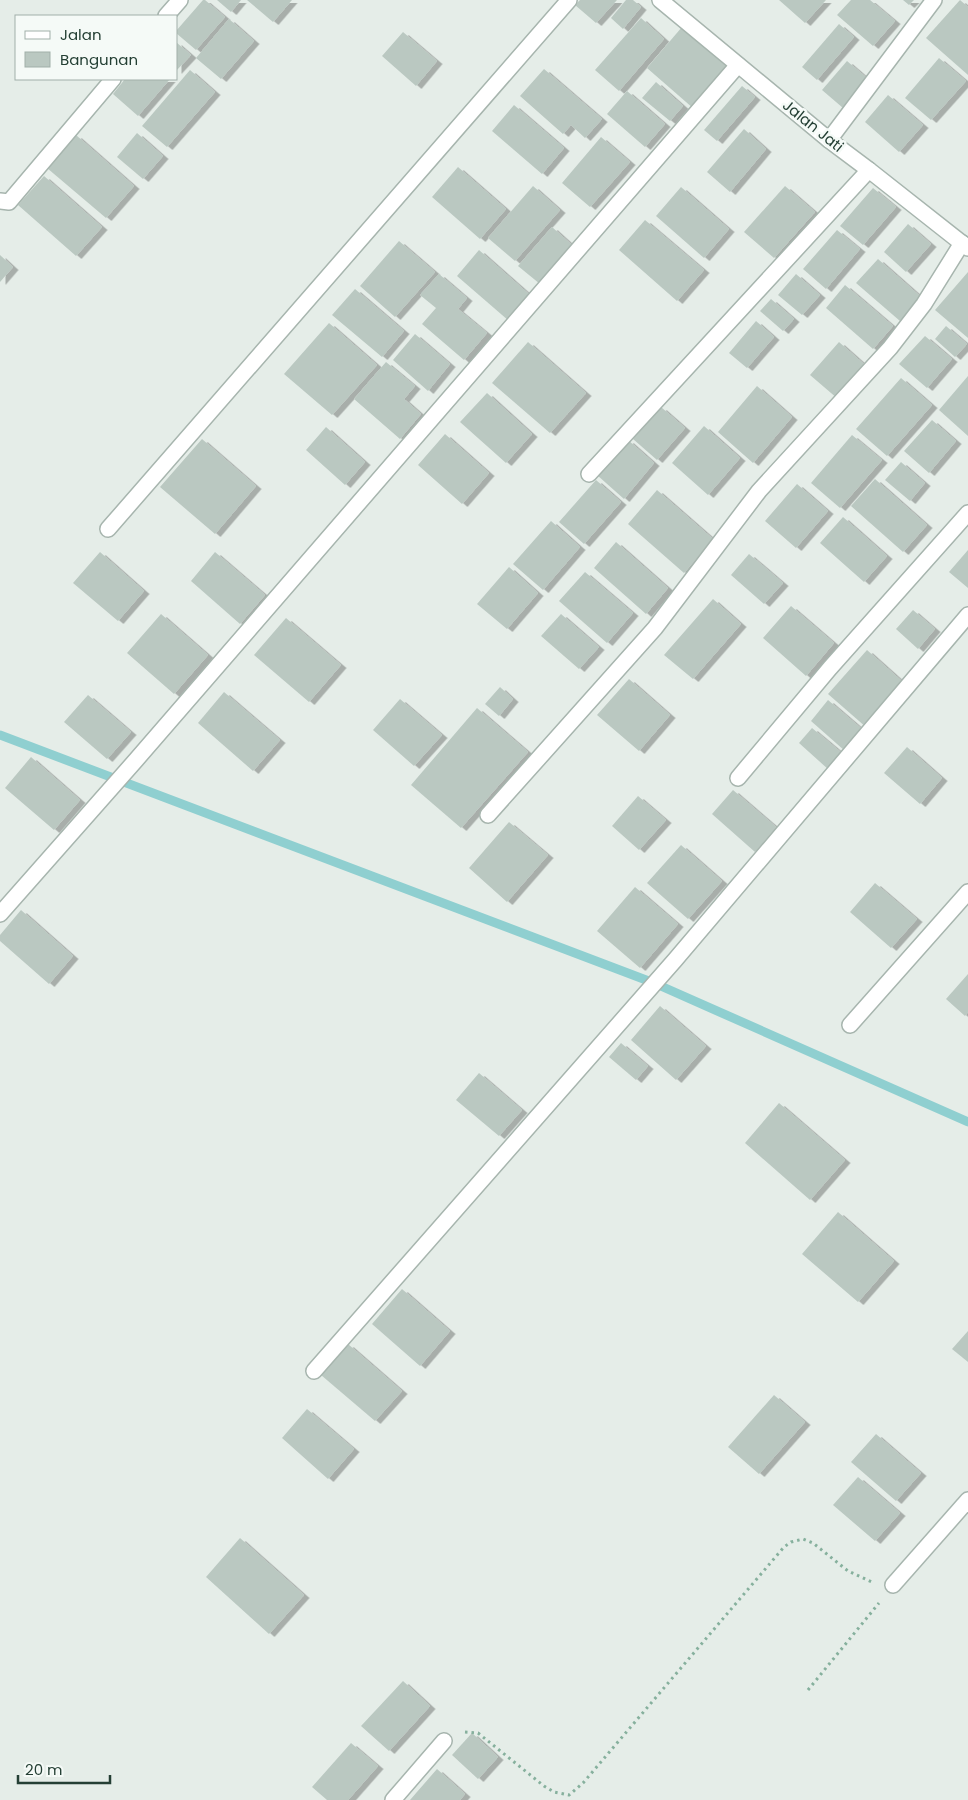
<svg xmlns="http://www.w3.org/2000/svg" width="968" height="1800" font-family="Poppins,sans-serif">
  <defs>
    <filter id="shadow"><feDropShadow dx="5.5" dy="3" stdDeviation="0" flood-color="#0004"/></filter>
  </defs>
  <rect width="100%" height="100%" fill="#e5ede8"/>
  <g fill="none" stroke-linecap="round" stroke-linejoin="round">
    <polyline stroke="#8fcfd0" stroke-width="9" points="0,735 654,983 968,1122"/>
  </g>
  <g fill="#bac8c1" filter="url(#shadow)">
    <polygon points="203,0 205,0 225,17 196,50 176,33 176,31"/>
    <polygon points="217,0 241,0 231,12"/>
    <polygon points="247,0 292,0 273,22"/>
    <polygon points="580,0 617,0 596,23 575,5"/>
    <polygon points="626,0 633,0 641,7 623,29 611,18"/>
    <polygon points="779,0 826,0 805,23"/>
    <polygon points="851,0 870,0 895,21 873,46 837,15"/>
    <polygon points="903,0 914,0 909,5"/>
    <polygon points="960,0 968,7 968,75 926,38"/>
    <polygon points="641,18 664,39 619,91 595,70"/>
    <polygon points="229,19 254,41 221,79 196,58"/>
    <polygon points="839,24 854,37 817,80 802,67"/>
    <polygon points="682,27 729,68 694,109 647,68"/>
    <polygon points="403,32 437,61 416,86 382,56"/>
    <polygon points="176,42 191,55 176,71"/>
    <polygon points="939,58 966,81 931,120 905,98"/>
    <polygon points="847,61 868,79 843,108 822,90"/>
    <polygon points="544,69 602,119 585,138 571,125 563,134 520,96"/>
    <polygon points="190,70 215,92 167,147 142,126"/>
    <polygon points="125,79 170,79 138,116 113,94"/>
    <polygon points="656,82 683,106 670,121 642,98"/>
    <polygon points="742,86 755,97 717,141 704,130"/>
    <polygon points="627,91 665,124 645,147 607,114"/>
    <polygon points="888,95 923,125 899,152 865,122"/>
    <polygon points="514,105 564,148 542,174 492,131"/>
    <polygon points="744,129 766,149 730,192 707,172"/>
    <polygon points="137,133 163,156 143,179 117,157"/>
    <polygon points="76,135 134,186 106,218 47,168"/>
    <polygon points="601,137 630,162 590,207 562,183"/>
    <polygon points="458,167 506,209 480,239 432,197"/>
    <polygon points="44,176 102,227 76,256 18,205"/>
    <polygon points="533,186 560,210 515,261 488,238"/>
    <polygon points="785,186 815,212 774,258 744,232"/>
    <polygon points="681,187 729,229 704,258 656,216"/>
    <polygon points="873,188 896,207 863,245 840,226"/>
    <polygon points="645,220 704,270 677,301 619,250"/>
    <polygon points="908,224 931,244 906,272 884,252"/>
    <polygon points="552,227 573,246 540,284 518,266"/>
    <polygon points="837,230 860,249 826,289 803,269"/>
    <polygon points="399,241 435,272 395,317 360,286"/>
    <polygon points="479,250 531,296 509,321 457,276"/>
    <polygon points="0,255 13,267 0,282"/>
    <polygon points="878,259 921,297 900,321 856,283"/>
    <polygon points="968,272 968,338 935,310"/>
    <polygon points="439,274 467,298 458,309 487,333 464,360 422,324 436,308 420,295"/>
    <polygon points="796,274 820,295 802,315 778,295"/>
    <polygon points="845,285 893,326 873,349 826,308"/>
    <polygon points="355,289 404,331 382,357 332,315"/>
    <polygon points="771,299 794,319 783,331 760,311"/>
    <polygon points="756,321 774,337 747,368 729,353"/>
    <polygon points="329,323 377,365 332,415 284,374"/>
    <polygon points="946,326 967,344 955,357 935,339"/>
    <polygon points="415,334 450,364 428,391 393,360"/>
    <polygon points="925,336 952,359 927,388 899,364"/>
    <polygon points="528,342 586,393 550,433 492,383"/>
    <polygon points="839,342 866,366 838,399 810,375"/>
    <polygon points="386,362 415,386 404,399 421,414 400,439 354,399"/>
    <polygon points="968,376 968,436 939,410"/>
    <polygon points="901,378 932,405 887,456 856,429"/>
    <polygon points="757,386 792,417 753,463 718,432"/>
    <polygon points="487,393 532,434 506,463 460,422"/>
    <polygon points="661,407 685,428 657,460 633,439"/>
    <polygon points="932,420 956,441 929,473 904,451"/>
    <polygon points="704,426 740,458 708,495 672,463"/>
    <polygon points="326,427 365,462 345,485 306,450"/>
    <polygon points="445,434 489,473 462,504 418,465"/>
    <polygon points="852,435 882,460 840,508 811,483"/>
    <polygon points="202,439 256,486 215,534 160,487"/>
    <polygon points="628,440 654,463 624,499 597,475"/>
    <polygon points="901,462 925,483 910,501 885,480"/>
    <polygon points="875,479 927,525 903,552 851,506"/>
    <polygon points="596,480 621,502 584,544 559,522"/>
    <polygon points="797,484 828,511 796,548 765,521"/>
    <polygon points="657,490 713,539 684,573 628,524"/>
    <polygon points="843,517 887,556 864,582 820,543"/>
    <polygon points="551,521 580,547 543,590 513,564"/>
    <polygon points="616,542 668,588 646,614 594,568"/>
    <polygon points="968,550 968,588 949,572"/>
    <polygon points="100,552 144,591 118,621 73,583"/>
    <polygon points="215,552 265,595 240,624 191,581"/>
    <polygon points="749,554 783,583 764,604 731,575"/>
    <polygon points="509,567 538,593 507,629 477,604"/>
    <polygon points="585,572 633,613 607,643 559,601"/>
    <polygon points="713,599 741,624 693,679 664,655"/>
    <polygon points="791,606 834,643 806,676 763,638"/>
    <polygon points="913,610 935,629 918,649 896,629"/>
    <polygon points="161,614 208,655 174,694 127,653"/>
    <polygon points="561,614 599,647 579,669 541,636"/>
    <polygon points="286,618 341,665 309,702 254,655"/>
    <polygon points="867,650 905,684 867,728 828,694"/>
    <polygon points="629,679 670,715 639,751 597,715"/>
    <polygon points="500,687 513,699 499,716 485,704"/>
    <polygon points="224,692 280,740 253,771 198,723"/>
    <polygon points="88,695 131,732 107,759 64,722"/>
    <polygon points="400,699 442,735 414,766 373,730"/>
    <polygon points="828,700 863,730 845,751 811,721"/>
    <polygon points="477,708 528,752 461,828 411,785"/>
    <polygon points="812,728 843,754 829,770 799,743"/>
    <polygon points="907,747 942,778 920,804 884,773"/>
    <polygon points="31,757 80,800 54,830 5,788"/>
    <polygon points="733,790 776,827 755,852 712,814"/>
    <polygon points="638,796 666,820 639,850 612,826"/>
    <polygon points="509,822 548,855 507,902 469,868"/>
    <polygon points="681,845 722,881 688,919 647,883"/>
    <polygon points="875,883 917,919 891,948 850,912"/>
    <polygon points="635,887 678,924 640,968 597,931"/>
    <polygon points="21,910 73,956 49,984 0,941 0,935"/>
    <polygon points="968,974 968,1012 965,1016 946,999"/>
    <polygon points="660,1006 706,1046 676,1080 631,1040"/>
    <polygon points="621,1043 648,1066 636,1080 609,1057"/>
    <polygon points="479,1073 522,1110 499,1136 456,1100"/>
    <polygon points="779,1103 845,1160 810,1200 745,1143"/>
    <polygon points="838,1212 894,1261 858,1302 802,1254"/>
    <polygon points="402,1289 450,1331 420,1366 372,1324"/>
    <polygon points="968,1331 968,1362 952,1349"/>
    <polygon points="348,1344 402,1391 375,1421 321,1375"/>
    <polygon points="774,1395 805,1422 759,1474 728,1447"/>
    <polygon points="307,1409 354,1449 328,1479 282,1438"/>
    <polygon points="876,1434 921,1473 896,1501 851,1462"/>
    <polygon points="858,1477 900,1513 875,1541 833,1505"/>
    <polygon points="240,1538 304,1595 269,1634 206,1577"/>
    <polygon points="403,1681 430,1706 389,1751 361,1726"/>
    <polygon points="472,1733 498,1757 478,1779 452,1755"/>
    <polygon points="351,1743 378,1766 348,1800 327,1800 312,1787"/>
    <polygon points="437,1769 465,1794 460,1800 410,1800"/>
  </g>
  <g fill="none" stroke-linecap="round" stroke-linejoin="round">
    <g stroke="#a7b5ae" stroke-width="18">
      <g id="minor">
        <polyline points="660,0 829,140 869,170 968,248"/>
        <polyline points="166,16 180,0"/>
        <polyline points="829,140 934,0"/>
        <polyline points="0,201 9,202 113,79"/>
        <polyline points="589,474 869,170"/>
        <polyline points="108,529 569,0"/>
        <polyline points="738,778 830,668 968,513"/>
        <polyline points="488,815 655,628 759,491 890,348 924,304 962,243"/>
        <polyline points="0,914 136,760 738,65"/>
        <polyline points="850,1025 968,892"/>
        <polyline points="314,1371 675,960 968,615"/>
        <polyline points="893,1585 968,1500"/>
        <polyline points="393,1800 444,1741"/>
      </g>
    </g>
    <g stroke="#86b09d" stroke-width="3" stroke-dasharray="2.5 4" stroke-linecap="butt">
      <polyline points="808,1690 879,1603"/>
      <polyline points="465,1732 478,1733 544,1786 554,1792 569,1795 583,1783 784,1547 791,1542 803,1539 813,1543 848,1571 872,1582"/>
    </g>
    <use href="#minor" stroke="#fff" stroke-width="15"/>
  </g>
  <g text-anchor="middle" stroke-width="5" stroke-linejoin="round" paint-order="stroke">
    <g font-size="15" fill="#243f34" stroke="#f5faf7">
      <text transform="translate(813 126) rotate(39)" y="5">Jalan Jati</text>
    </g>
  </g>
  <rect x="15" y="15" width="162" height="65" fill="#f5faf7" stroke="#a1afa9"/>
  <rect x="25" y="31" width="25" height="8" fill="#ffffff" stroke="#a1afa9"/>
  <text x="60" y="40" font-size="15" fill="#243f34">Jalan</text>
  <rect x="25" y="52" width="25" height="15" fill="#bac8c1" stroke="#a1afa9"/>
  <text x="60" y="65" font-size="15" fill="#243f34">Bangunan</text>
  <path d="M18 1775v8h92v-8" fill="none" stroke="#243f34" stroke-width="2.5"/>
  <text x="25" y="1775" font-size="15" fill="#243f34" stroke="#f5faf7" stroke-width="4" paint-order="stroke">20 m</text>
</svg>
